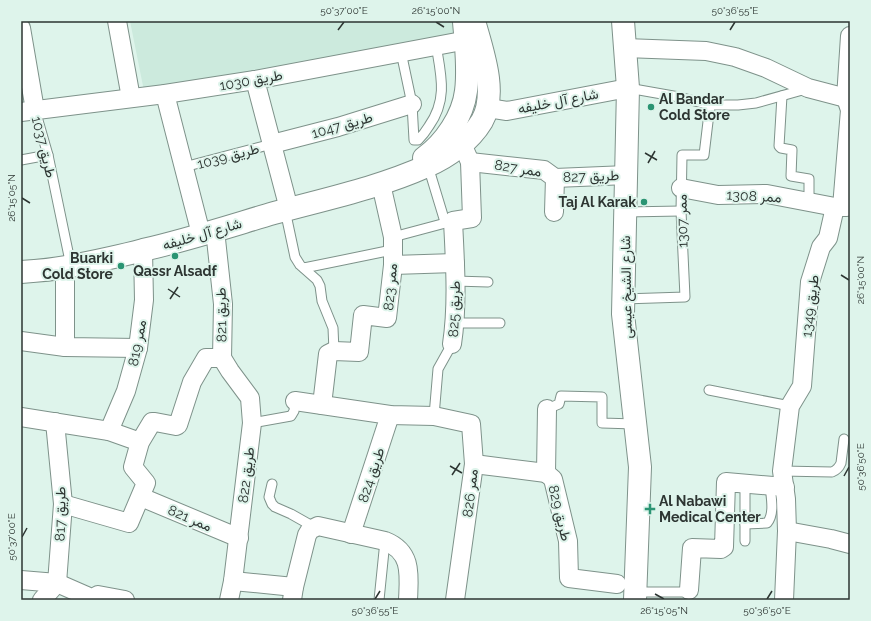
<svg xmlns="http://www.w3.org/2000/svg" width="871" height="621" font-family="Raleway,Vazirmatn,sans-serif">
  <rect width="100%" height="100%" fill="#def4eb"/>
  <polygon fill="#cceadd" points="130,21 456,21 459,34 144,91"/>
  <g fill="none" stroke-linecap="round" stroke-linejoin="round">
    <g stroke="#7e928a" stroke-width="11">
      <g id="lane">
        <path d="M401,52L412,104L414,140H418C422,136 426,131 429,126C448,99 441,75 436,45"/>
        <polyline points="628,88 679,97 710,105 738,105 756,103 806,89"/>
        <polyline points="782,96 779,146 781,148 792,150 791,176 809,179 809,203"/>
        <polyline points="35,110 48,155 71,266"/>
        <polyline points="21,160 48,155"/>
        <polyline points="428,166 445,222"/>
        <polyline points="184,167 272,144"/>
        <polyline points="285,210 295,257 300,265 317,280 320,286 322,301 333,328 334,351"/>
        <polyline points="625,212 681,211"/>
        <polyline points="393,237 453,221"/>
        <polyline points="304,268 392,250"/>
        <polyline points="455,281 488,282"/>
        <polyline points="623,299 685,297 681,211 682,155 704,155 710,105"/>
        <polyline points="455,323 500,323"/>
        <polyline points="709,390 790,406"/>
        <polyline points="547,409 559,404 561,396 602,397 602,423 635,424"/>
        <polyline points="434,416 438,369 452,344"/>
        <polyline points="252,423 291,416 294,411 295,401"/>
        <path d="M782,471L832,472C837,470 839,468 841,463L844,439"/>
        <polyline points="745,483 745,541"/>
        <polyline points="272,484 269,497 272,504 275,507 291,514 314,527"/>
        <path d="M745,524L767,523C775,514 771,497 770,486"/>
        <polyline points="636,592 687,592 689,590"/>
        <polyline points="379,600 385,541"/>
      </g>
    </g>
    <g stroke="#7e928a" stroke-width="20">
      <g id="street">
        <polyline points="117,21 131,98"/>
        <polyline points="21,28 35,110"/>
        <polyline points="625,48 706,51 735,57 766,68 808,88 850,99"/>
        <polyline points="255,80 289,209"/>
        <polyline points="165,94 201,234"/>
        <polyline points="488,108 507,111 628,88"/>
        <polyline points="21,112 165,94 255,80 478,38"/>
        <polyline points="272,144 338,127 412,104"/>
        <polyline points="470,162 544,170 555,178 554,212"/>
        <polyline points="555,178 627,175"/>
        <polyline points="681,188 718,195 767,194 835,207 847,207"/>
        <polyline points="842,207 850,110 846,98 850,36"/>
        <polyline points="393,265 455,263"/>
        <polyline points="21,341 65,347 138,348"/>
        <path d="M452,344C458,304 455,262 453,221L472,218L470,162L462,144"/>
        <polyline points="65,347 65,267"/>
        <polyline points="222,358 230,371 250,398 252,423 233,581 229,600"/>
        <polyline points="295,401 390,415 434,416 471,424 474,464 455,600"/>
        <polyline points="322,405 328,354 334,351 359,352 363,315 387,318 393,265 393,237 381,184"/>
        <polyline points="547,409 546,473 553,479 568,541 569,578 617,584"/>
        <polyline points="21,417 109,431 140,442"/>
        <polyline points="109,431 126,391 138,348 144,300 143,250"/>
        <polyline points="474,464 546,473"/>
        <polyline points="141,497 239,538"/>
        <polyline points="63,504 129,523 146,483 133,467 140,442 152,422 155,422 176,426 178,425 192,382 206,358 222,358 223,304 215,230"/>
        <polyline points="787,531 831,539 850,544"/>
        <polyline points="351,534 390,415"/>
        <polyline points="21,580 57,583 89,597 94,598 98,595 125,600"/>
        <polyline points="233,581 294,587"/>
        <polyline points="689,590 692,548 721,549 724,547 726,482 785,487"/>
        <polyline points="42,600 57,583 63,504 55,422"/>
        <path d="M292,600L294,587L307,535L310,530L318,526L385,541C413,552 409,576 408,600"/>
        <polyline points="784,600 787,531 786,499 782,471 790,406 802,386 810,282 821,247 828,238 835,207"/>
      </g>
    </g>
    <g stroke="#7e928a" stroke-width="24">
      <g id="secondary">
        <polyline points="623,21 628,88 623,314 640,467 635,600"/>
        <path d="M424,158C445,143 463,116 466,91C469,69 466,45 464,22"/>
        <path d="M21,272C36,271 51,270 66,267C92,262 117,257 143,250C187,240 230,226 274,213C325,199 378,188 427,166C448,157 470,141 482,121C498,93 482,50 474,21"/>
      </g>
    </g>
    <use href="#lane" stroke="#fff" stroke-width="9"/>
    <use href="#street" stroke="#fff" stroke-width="18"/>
    <use href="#secondary" stroke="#fff" stroke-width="22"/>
  </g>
  <path fill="none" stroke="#2d3532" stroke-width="1.5" d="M436,22L444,27M338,30L344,22M730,30L735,22M645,153L657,160M648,163L655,151M22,198L30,203M841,275L849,280M168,289L180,297M170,299L178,287M450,466L462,473M452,475L460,463M844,476L849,467M22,537L27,528M655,594L664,599M375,599L380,591M767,599L772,591"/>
  <g fill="#2b9473" stroke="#def4eb" stroke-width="1.5">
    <circle cx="651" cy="107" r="4"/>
    <circle cx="644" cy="202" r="4"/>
    <circle cx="175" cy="256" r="4"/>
    <circle cx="121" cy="266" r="4"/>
    <path d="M648 503h4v4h4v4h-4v4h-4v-4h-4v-4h4z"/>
  </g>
  <g text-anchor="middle" stroke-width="4" stroke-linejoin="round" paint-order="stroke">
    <g font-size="14" fill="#2d3532" stroke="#def4eb">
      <text transform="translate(251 80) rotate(-10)" y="5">طريق 1030</text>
      <text transform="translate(558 101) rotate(-11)" y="5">شارع آل خليفه</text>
      <text transform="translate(342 125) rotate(-16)" y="5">طريق 1047</text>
      <text transform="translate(44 147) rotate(76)" y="5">طريق 1037</text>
      <text transform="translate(228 156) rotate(-15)" y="5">طريق 1039</text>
      <text transform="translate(518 168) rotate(9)" y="5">ممر 827</text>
      <text transform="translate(591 176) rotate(-2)" y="5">طريق 827</text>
      <text transform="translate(754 196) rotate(3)" y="5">ممر 1308</text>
      <text transform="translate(682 221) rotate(-91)" y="5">ممر 1307</text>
      <text transform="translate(202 234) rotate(-16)" y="5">شارع آل خليفه</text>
      <text transform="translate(390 287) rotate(-85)" y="5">ممر 823</text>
      <text transform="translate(626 287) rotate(-91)" y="5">شارع الشيخ عيسى</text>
      <text transform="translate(810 306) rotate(-83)" y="5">طريق 1349</text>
      <text transform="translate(454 309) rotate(-88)" y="5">طريق 825</text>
      <text transform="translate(221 315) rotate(-91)" y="5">طريق 821</text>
      <text transform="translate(137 343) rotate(-79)" y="5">ممر 819</text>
      <text transform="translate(246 475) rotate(-83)" y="5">طريق 822</text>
      <text transform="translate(371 475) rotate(-72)" y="5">طريق 824</text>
      <text transform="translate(470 493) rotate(-83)" y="5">ممر 826</text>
      <text transform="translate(560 513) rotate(76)" y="5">طريق 829</text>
      <text transform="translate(60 514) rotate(-89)" y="5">طريق 817</text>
      <text transform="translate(190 518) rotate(23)" y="5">ممر 821</text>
    </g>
    <g font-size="14" font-weight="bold" fill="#2d3532" stroke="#def4eb" text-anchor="start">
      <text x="659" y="104">Al Bandar<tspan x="659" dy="16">Cold Store</tspan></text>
      <text x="636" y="207" text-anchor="end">Taj Al Karak</text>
      <text x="113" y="263" text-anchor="end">Buarki<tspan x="113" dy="16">Cold Store</tspan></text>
      <text x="175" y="276" text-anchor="middle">Qassr Alsadf</text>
      <text x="659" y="506">Al Nabawi<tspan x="659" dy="16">Medical Center</tspan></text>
    </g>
  </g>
  <rect width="871" height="621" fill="none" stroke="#def4eb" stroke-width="44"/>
  <rect x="22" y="22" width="827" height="577" fill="none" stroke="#2d3532" stroke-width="1.5"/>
  <g font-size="10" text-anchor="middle" fill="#2d3532">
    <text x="344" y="14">50°37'00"E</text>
    <text x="436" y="14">26°15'00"N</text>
    <text x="735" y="14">50°36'55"E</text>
    <text transform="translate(11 198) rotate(-90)" y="4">26°15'05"N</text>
    <text transform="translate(860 280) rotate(-90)" y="4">26°15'00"N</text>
    <text transform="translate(860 467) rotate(-90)" y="4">50°36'50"E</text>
    <text transform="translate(11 537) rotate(-90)" y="4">50°37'00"E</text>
    <text x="375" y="614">50°36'55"E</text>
    <text x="664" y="614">26°15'05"N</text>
    <text x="767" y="614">50°36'50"E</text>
  </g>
</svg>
